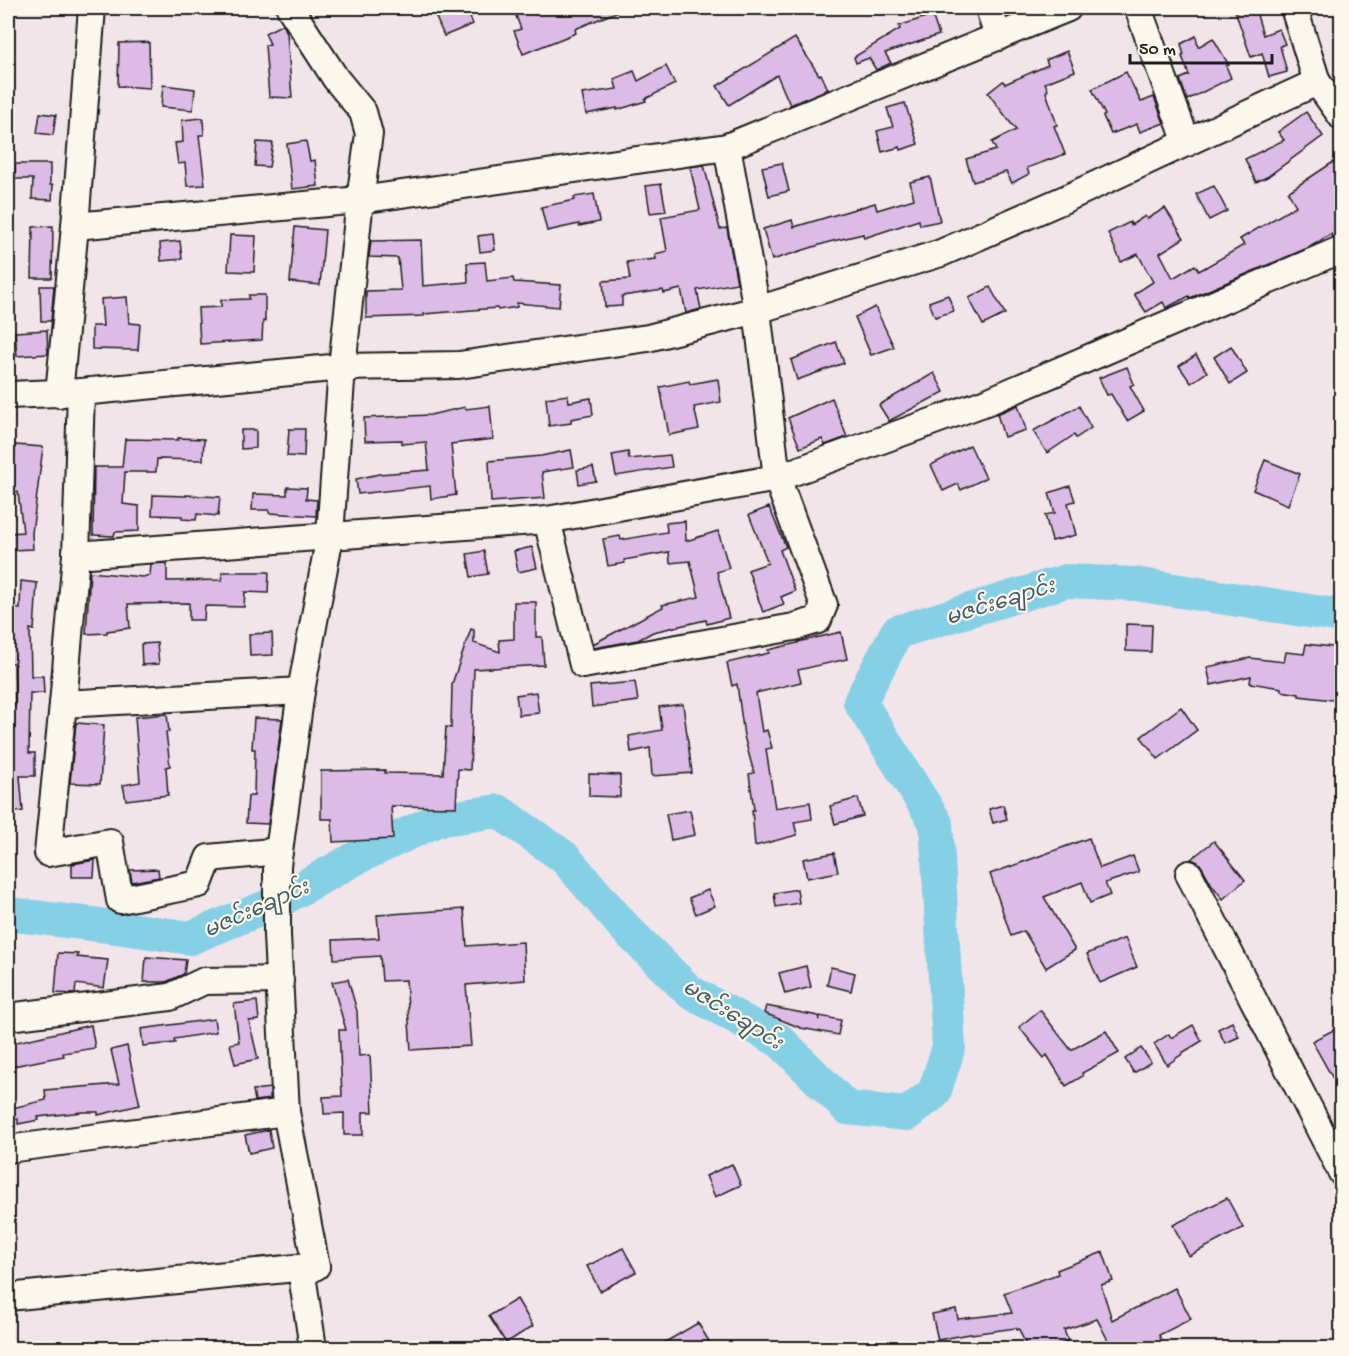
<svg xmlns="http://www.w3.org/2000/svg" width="1349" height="1356" font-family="'Gochi Hand','Noto Sans Myanmar',sans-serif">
  <rect width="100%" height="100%" fill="#f2e5ea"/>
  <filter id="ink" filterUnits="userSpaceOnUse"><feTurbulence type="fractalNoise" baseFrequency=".0167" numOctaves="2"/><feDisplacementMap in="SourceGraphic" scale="12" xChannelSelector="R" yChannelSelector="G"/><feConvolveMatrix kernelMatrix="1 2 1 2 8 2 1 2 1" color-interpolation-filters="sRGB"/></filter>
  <g filter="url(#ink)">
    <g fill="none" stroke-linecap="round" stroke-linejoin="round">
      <polyline stroke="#86d0e6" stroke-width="34" points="8,914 116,927 190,938 271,905 358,857 437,820 498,811 564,857 626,929 690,992 780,1041 847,1108 907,1114 934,1093 949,1047 936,823 860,702 897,632 1066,581 1135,584 1342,616"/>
    </g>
    <g fill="#ddbbe7" stroke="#1c1c1c" stroke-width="1.5">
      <polygon points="432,8 466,8 473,24 444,36"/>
      <polygon points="513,8 626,8 575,29 576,33 523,54 514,31 521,29"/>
      <polygon points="1234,8 1255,8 1263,35 1279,29 1285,44 1280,46 1287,72 1269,77 1262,53 1251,57"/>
      <polygon points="932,15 939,35 885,53 891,63 876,70 869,58 856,63 854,57 900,29 899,26"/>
      <polygon points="283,24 287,33 292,98 269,97 265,45 270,44 265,33"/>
      <polygon points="1196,36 1198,47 1213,38 1229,65 1226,66 1231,78 1187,100 1180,79 1189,75 1182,56 1184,55 1181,44"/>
      <polygon points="795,38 819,75 821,74 828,89 790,105 777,75 729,105 717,86"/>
      <polygon points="149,42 150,88 118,86 119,43"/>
      <polygon points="1067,51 1075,71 1045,83 1048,90 1046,92 1057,125 1054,126 1065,154 1027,168 1029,174 1012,183 1006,172 973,182 966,159 996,150 992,142 1016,130 988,93 1003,81 1005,84 1048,65 1046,60"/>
      <polygon points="666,66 675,84 645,99 646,101 617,110 617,108 586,114 582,94 617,89 614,79 634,71 638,81"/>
      <polygon points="1126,72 1141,102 1154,97 1164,123 1140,132 1137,124 1111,134 1103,116 1105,115 1092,89"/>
      <polygon points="163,85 195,89 193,110 161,107"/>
      <polygon points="905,103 918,144 901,150 900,147 882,152 877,131 893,127 887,108"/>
      <polygon points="1306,112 1323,136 1267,177 1256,182 1245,159 1284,140 1278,132"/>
      <polygon points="40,113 56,115 53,135 37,133"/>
      <polygon points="203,118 204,135 199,135 205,185 187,186 185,163 178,164 175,143 183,142 182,120"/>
      <polygon points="306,141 310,161 315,160 318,186 292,189 287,144"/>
      <polygon points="257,142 273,143 269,167 255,166"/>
      <polygon points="1341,157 1341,234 1332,237 1331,234 1310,247 1190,298 1189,296 1166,308 1163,302 1146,312 1134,294 1153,282 1138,254 1121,262 1108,233 1130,222 1131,225 1145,216 1147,219 1165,208 1184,238 1160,253 1173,278 1195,265 1199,271 1244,245 1240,239 1296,206 1288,192"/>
      <polygon points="782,163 789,191 769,196 762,167"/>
      <polygon points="15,164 50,164 50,185 53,185 52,200 32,199 33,179 15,179"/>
      <polygon points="704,165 720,229 727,228 737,283 697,290 701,309 686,313 681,289 664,293 663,290 622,296 622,306 605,307 603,281 630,279 627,262 656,259 655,254 667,251 661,217 700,210 690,167"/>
      <polygon points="930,177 940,221 920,225 919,220 864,238 863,234 829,242 772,260 763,229 792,220 794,227 875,203 877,210 914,199 910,182"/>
      <polygon points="661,184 666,211 650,213 646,186"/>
      <polygon points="1214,186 1227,211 1209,220 1196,194"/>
      <polygon points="594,194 599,222 579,226 579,224 547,231 541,207 575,200 574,197"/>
      <polygon points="53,226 52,278 32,278 33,227"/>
      <polygon points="295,227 325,230 320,285 290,282"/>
      <polygon points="493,234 495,250 480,252 478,236"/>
      <polygon points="230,235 256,236 254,272 228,271"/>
      <polygon points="421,240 423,286 468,282 467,263 485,262 487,281 513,278 514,282 561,285 559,307 517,303 517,307 498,310 497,308 424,314 424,316 366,318 366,291 401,290 398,258 369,257 371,241"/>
      <polygon points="180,241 182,259 161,261 160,243"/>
      <polygon points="40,286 54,286 51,321 41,321"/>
      <polygon points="990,287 1005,314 983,325 969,298"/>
      <polygon points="249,295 265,295 265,321 263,321 262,340 200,344 198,308 221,307 221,300 249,299"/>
      <polygon points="948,295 954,311 935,317 929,302"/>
      <polygon points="127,297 129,323 140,324 138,350 92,349 92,326 103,326 101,299"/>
      <polygon points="875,307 894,347 871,355 855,317"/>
      <polygon points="47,330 48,354 17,356 15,332"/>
      <polygon points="836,342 844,363 797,380 791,360"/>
      <polygon points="1231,346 1247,373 1230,384 1214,357"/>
      <polygon points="1196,355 1207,372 1191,383 1179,366"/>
      <polygon points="1127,367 1134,384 1130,386 1144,411 1127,421 1111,394 1107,395 1099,378"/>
      <polygon points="934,373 944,392 889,421 879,405"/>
      <polygon points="718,379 721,402 694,407 699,429 669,435 660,387 689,381 690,384"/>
      <polygon points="568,395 569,402 591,398 593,415 571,419 571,423 549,426 546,398"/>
      <polygon points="832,398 847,437 825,445 822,439 800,448 788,418"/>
      <polygon points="1018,405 1026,430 1004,437 997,414"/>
      <polygon points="490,406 493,439 451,444 456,495 431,499 430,486 358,494 356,479 379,474 429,470 426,442 402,444 402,440 365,441 364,418 430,415 465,407 466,409"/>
      <polygon points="1079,406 1091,428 1076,438 1074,435 1047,453 1033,431"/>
      <polygon points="289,429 305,429 304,457 287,456"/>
      <polygon points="241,430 256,430 256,448 241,449"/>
      <polygon points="178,438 204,439 203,460 157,459 156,472 125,472 123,504 139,506 139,531 115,532 114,536 93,535 94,467 122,467 125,439 178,440"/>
      <polygon points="15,445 43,447 32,533 33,549 11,550 10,533 23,532 18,492 12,492"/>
      <polygon points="970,445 986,478 961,490 958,484 943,491 931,465"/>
      <polygon points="571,450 574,467 542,472 545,498 491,502 489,461 541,456"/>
      <polygon points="628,452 629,459 670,455 672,467 616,476 612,455"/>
      <polygon points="1265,460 1300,474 1288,505 1253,490"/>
      <polygon points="593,467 596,481 579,484 577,470"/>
      <polygon points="1070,486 1075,501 1068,503 1076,535 1052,541 1045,515 1055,513 1049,493"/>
      <polygon points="287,487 307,488 306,499 317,500 316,516 269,513 269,510 252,510 253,494 287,495"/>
      <polygon points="153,495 186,496 186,495 220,497 218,516 197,514 196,520 182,519 182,516 152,515"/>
      <polygon points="769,507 786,547 780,550 795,591 781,597 784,604 763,612 748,570 768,563 749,515"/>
      <polygon points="685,521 686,541 718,531 729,568 717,572 729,618 707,624 706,620 653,632 638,640 594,648 593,644 663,607 662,605 699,597 690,561 670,563 669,552 624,560 625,563 608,566 603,539 620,536 621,540 667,532 666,523"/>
      <polygon points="532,547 537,568 518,572 514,551"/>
      <polygon points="484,551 488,574 471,577 467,554"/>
      <polygon points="167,563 167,581 222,580 222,572 269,572 268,593 245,592 244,607 205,606 204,620 189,620 189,603 128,604 130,628 107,631 107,633 86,634 90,572 143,577 150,575 151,564"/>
      <polygon points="21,581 37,583 34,630 30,629 31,676 43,676 44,693 30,693 29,753 35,753 35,776 20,776 23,811 8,813 8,706 15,706 14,663 8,663 8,646 13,608 20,609"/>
      <polygon points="514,602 536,602 536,637 542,637 544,665 474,669 470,770 458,769 456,807 391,806 393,839 333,842 332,819 321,819 321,771 385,770 385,773 443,774 446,727 451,728 452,684 471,629 474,630 474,643 500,652 499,640 514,639"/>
      <polygon points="1126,624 1152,625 1151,652 1126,651"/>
      <polygon points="841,632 847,659 798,670 801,682 756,693 762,732 767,730 772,748 766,749 775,808 810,802 812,819 794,822 797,835 755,846 752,810 754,810 749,774 754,773 744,736 737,684 732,686 727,663 769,653 768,650 798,643 798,642"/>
      <polygon points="272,633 273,655 250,656 249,634"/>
      <polygon points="157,643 159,664 142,665 141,644"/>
      <polygon points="1306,644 1341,648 1341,701 1299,696 1299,694 1281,691 1281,688 1250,683 1251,676 1211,685 1207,667 1250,658 1284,662 1286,652 1304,654"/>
      <polygon points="635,682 638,701 592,707 590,686"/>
      <polygon points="536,692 539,713 519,715 516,695"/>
      <polygon points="683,704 692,773 652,776 650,748 631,752 629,736 662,730 659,707"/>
      <polygon points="1181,707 1197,730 1158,759 1141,737"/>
      <polygon points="167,714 169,732 166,732 170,766 166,767 168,795 126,800 123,785 140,782 135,717"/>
      <polygon points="254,718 282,719 268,824 246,823 248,796 254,796 255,749 252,749"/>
      <polygon points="76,723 104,725 100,784 70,783"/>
      <polygon points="589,774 620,775 620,797 589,796"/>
      <polygon points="858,798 863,816 835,824 830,806"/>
      <polygon points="1003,805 1007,819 993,823 989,809"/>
      <polygon points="690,810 695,835 671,840 666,814"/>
      <polygon points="1089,838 1100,868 1133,856 1139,872 1105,883 1110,895 1090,903 1082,882 1044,897 1075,950 1046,968 1024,931 1011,936 990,874"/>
      <polygon points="1214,841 1245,880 1223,899 1212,885 1202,867 1198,862 1191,859"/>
      <polygon points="834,853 838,872 807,878 803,859"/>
      <polygon points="95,860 94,877 72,877 72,864"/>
      <polygon points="158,869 159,877 132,882 130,870"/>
      <polygon points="797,889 799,903 776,907 774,893"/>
      <polygon points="708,890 715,906 696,914 689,898"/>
      <polygon points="464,909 467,946 523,942 525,980 466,985 471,1046 411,1050 406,980 382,981 380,956 334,959 333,940 379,938 377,915"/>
      <polygon points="1125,938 1137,967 1100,983 1087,954"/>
      <polygon points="58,953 78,954 77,957 108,960 104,988 76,984 75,994 55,993"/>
      <polygon points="146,957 186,960 184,974 166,982 144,982"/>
      <polygon points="806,966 811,987 785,994 779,973"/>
      <polygon points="831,967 855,973 851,991 827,985"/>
      <polygon points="348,979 357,1011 359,1056 370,1055 373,1112 363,1112 363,1135 344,1135 344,1113 324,1114 323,1097 342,1096 339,1030 346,1030 332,982"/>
      <polygon points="257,1001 259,1020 249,1021 258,1059 235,1064 230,1044 239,1042 234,1004"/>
      <polygon points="766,1006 818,1016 819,1020 820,1016 841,1020 838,1035 801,1028 764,1013"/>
      <polygon points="1040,1010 1071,1050 1106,1031 1119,1053 1082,1073 1083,1076 1066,1086 1047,1055 1044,1058 1019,1027"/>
      <polygon points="214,1019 216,1032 174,1039 175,1043 143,1046 141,1029"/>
      <polygon points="1232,1022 1239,1037 1225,1043 1218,1029"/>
      <polygon points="91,1025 95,1048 63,1053 64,1056 8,1067 8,1044"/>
      <polygon points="1193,1025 1202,1041 1182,1053 1182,1054 1167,1065 1154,1044 1169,1034 1171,1038"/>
      <polygon points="1341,1026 1341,1093 1312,1041"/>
      <polygon points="127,1046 140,1105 98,1115 98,1112 83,1112 38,1117 39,1120 18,1124 18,1119 8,1120 8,1109 46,1100 45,1090 119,1084 111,1050"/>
      <polygon points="1141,1048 1151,1062 1134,1073 1125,1059"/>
      <polygon points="270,1088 270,1099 255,1101 253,1090"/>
      <polygon points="269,1130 272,1148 249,1153 245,1135"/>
      <polygon points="732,1164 741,1185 715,1197 706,1176"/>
      <polygon points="1227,1198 1243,1228 1189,1256 1173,1225"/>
      <polygon points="623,1248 636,1272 600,1291 587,1266"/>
      <polygon points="1103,1252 1113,1281 1101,1285 1112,1320 1175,1288 1191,1319 1159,1335 1163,1344 1153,1348 1112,1348 1097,1319 1064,1330 1068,1341 1049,1348 1027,1348 1019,1329 1017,1330 1016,1328 963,1335 938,1340 932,1314 956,1309 958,1319 1012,1313 1004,1293 1058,1274 1057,1270"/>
      <polygon points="517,1299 533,1326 506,1343 489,1316"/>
      <polygon points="698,1323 713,1348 655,1348"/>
    </g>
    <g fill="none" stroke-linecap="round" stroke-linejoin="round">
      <g stroke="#1c1c1c" stroke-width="30">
        <g id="minor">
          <polyline points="290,8 336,79 363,112 369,134 360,200 342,367 330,535 301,691 277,866 277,935 286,1112 316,1266 302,1275 313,1348"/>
          <polyline points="989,8 998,37"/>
          <polyline points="1138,8 1187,143"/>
          <polyline points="1294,8 1317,82 1342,117"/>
          <polyline points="75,226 360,200 727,147 1068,8"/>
          <polyline points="81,392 76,555 63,704 301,691"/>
          <polyline points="59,394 75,226 92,8"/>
          <polyline points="8,395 81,392 342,367 459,365 648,338 757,310 941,253 1065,199 1317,82"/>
          <polyline points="547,520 583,665 794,627 818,620 824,605 777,478 757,310 727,147"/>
          <polyline points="76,555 547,520 777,478 989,401 1342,249"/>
          <polyline points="63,704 48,853 110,842 120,900 199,884 209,858 279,851"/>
          <polyline points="1189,874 1342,1173"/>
          <polyline points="8,1017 170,997 204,981 280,980"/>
          <polyline points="8,1149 286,1112"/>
          <polyline points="8,1297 316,1266"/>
        </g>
      </g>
      <use href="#minor" stroke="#fbf7ec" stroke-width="26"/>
    </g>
  </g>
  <g text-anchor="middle" stroke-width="4.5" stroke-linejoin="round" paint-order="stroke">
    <g font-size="21" font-style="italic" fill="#415b63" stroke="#fbf7ec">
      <text transform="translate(1000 601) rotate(-17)" y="7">မဇင်းချောင်း</text>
      <text transform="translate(256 908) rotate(-24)" y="7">မဇင်းချောင်း</text>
      <text transform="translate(733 1014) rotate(32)" y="7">မဇင်းချောင်း</text>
    </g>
  </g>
  <rect width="1349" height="1356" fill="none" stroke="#fbf7ec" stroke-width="30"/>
  <rect x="15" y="15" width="1319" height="1326" fill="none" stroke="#1c1c1c" stroke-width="2" filter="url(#ink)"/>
  <path d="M1130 54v9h142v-9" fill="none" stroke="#1c1c1c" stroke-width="3"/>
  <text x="1139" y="54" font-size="18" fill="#1c1c1c" stroke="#fbf7ec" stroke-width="4.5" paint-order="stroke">50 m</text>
</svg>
